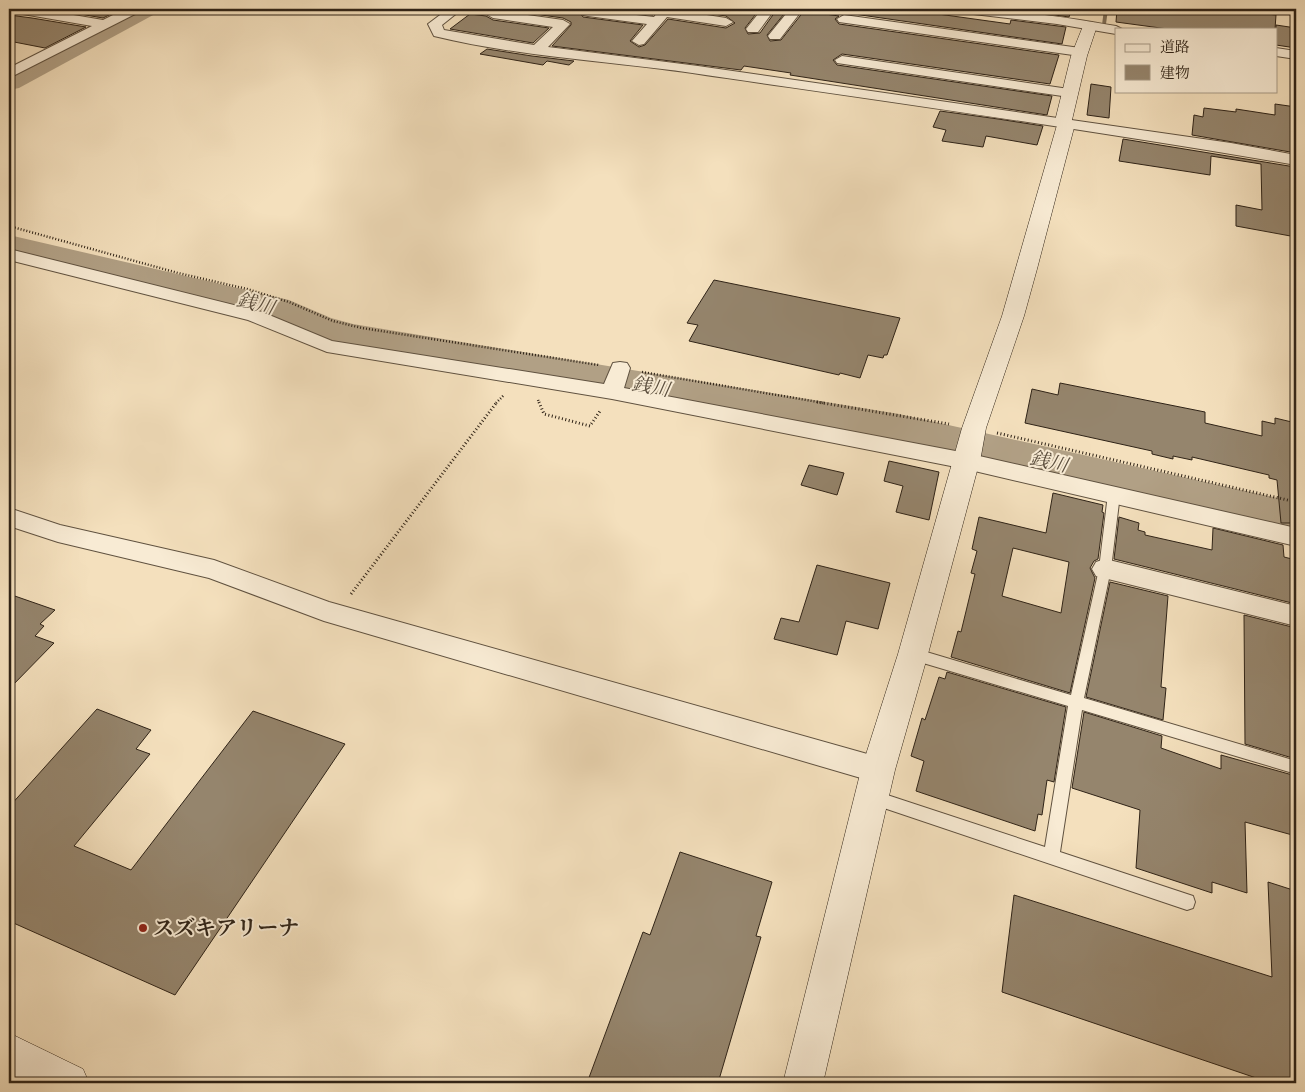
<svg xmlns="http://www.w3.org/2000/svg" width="1305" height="1092" font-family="Vollkorn,'Noto Serif JP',serif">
  <rect width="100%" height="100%" fill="#f4e0bd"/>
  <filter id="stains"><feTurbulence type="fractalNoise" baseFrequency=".004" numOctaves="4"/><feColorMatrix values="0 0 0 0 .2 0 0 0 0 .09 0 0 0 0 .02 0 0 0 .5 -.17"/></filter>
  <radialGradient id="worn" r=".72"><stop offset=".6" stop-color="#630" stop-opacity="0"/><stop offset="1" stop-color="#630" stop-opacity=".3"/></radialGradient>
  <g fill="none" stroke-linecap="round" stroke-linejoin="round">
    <polygon fill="#7d6e59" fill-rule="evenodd" points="1104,9 1108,9 1106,24 1116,30 1116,32 1102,25"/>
    <g fill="#b1a085" fill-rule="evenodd">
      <polygon points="129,9 159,9 155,14 19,88 9,90 9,71"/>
      <polygon points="9,235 289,300 331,318 353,324 899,414 1296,502 1296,534 899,440 349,346 305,334 264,316 9,255"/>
    </g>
  </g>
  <g fill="#95856d" stroke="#2f2317" fill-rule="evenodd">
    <polygon points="51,9 121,9 103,18"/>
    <polygon points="498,9 526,11 529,9 581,9 580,13 583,17 643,25 630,41 639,47 645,45 668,19 726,28 735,23 726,16 679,9 759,10 745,28 748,34 760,33 775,12 780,9 788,9 767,35 770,41 781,40 804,11 839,16 835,19 839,24 1059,55 1050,84 842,54 833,60 837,65 1052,96 1047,115 790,75 791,73 744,66 741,70 552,46 571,25 571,22 563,18"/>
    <polygon points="598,9 658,9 653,15"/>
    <polygon points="850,9 902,9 1010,24 1011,20 1066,27 1062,44 847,13"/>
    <polygon points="1013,9 1072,9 1069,17"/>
    <polygon points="1117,9 1224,9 1276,15 1275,29 1168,29 1116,22"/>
    <polygon points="470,14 486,16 493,20 549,28 533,43 450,29"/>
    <polygon points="9,15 32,18 86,27 45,48 9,41"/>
    <polygon points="1276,25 1296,28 1296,48 1276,45"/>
    <polygon points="487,49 532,56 574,61 569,65 547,61 543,65 480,54"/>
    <polygon points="1091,84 1111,87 1109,118 1087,115"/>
    <polygon points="1275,104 1296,107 1296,153 1192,135 1194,115 1203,117 1204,108 1236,112 1236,109 1275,115"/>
    <polygon points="940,111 998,119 1043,126 1037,145 986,136 983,147 942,141 946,130 933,127"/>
    <polygon points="1123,139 1295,167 1296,237 1236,226 1236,205 1262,210 1261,164 1211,156 1210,175 1119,161"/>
    <polygon points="714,280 900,318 887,355 884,355 883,358 868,355 860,378 840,373 839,375 689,341 698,325 687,323"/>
    <polygon points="1060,383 1205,412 1205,423 1262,436 1262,421 1275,424 1275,418 1296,423 1296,523 1281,523 1277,480 1269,478 1269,475 1192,457 1192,460 1173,456 1173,459 1152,454 1152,451 1025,423 1032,389 1058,395"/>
    <polygon points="889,461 939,472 929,520 896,512 903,486 884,481"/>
    <polygon points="809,465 844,473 837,495 801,485"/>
    <path d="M1053,493L1103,505L1102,512L1104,513L1098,559L1094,561L1090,568L1095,578L1070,693L951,657L958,631L961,632L975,574L971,573L977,551L972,549L979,517L1046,533ZM1013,548L1069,562L1061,613L1002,596Z"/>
    <polygon points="1119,517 1139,523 1138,530 1145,532 1145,535 1212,550 1213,528 1283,545 1284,557 1296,560 1296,604 1114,559"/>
    <polygon points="817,565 890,583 878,629 846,621 837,655 774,639 781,618 799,622"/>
    <polygon points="1110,582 1168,596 1161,687 1166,688 1163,720 1086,697"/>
    <polygon points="9,594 55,610 40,624 44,626 35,636 54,643 9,689"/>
    <polygon points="1244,615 1296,628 1296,759 1245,744"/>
    <polygon points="947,672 1066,707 1054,782 1047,780 1042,815 1038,814 1035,831 916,791 924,761 911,756 922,718 925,720 939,677 945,679"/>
    <polygon points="97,709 151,730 136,749 150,754 74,846 131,870 253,711 345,744 175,995 9,921 9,807"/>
    <polygon points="1084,712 1162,736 1161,748 1221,769 1221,755 1296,776 1296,836 1245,822 1247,893 1212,882 1212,893 1136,868 1140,810 1072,788"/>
    <polygon points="680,852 772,882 756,936 761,937 718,1083 587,1083 643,932 650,935"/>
    <polygon points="1268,882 1296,891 1296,1083 1271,1083 1002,992 1014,895 1272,977"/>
  </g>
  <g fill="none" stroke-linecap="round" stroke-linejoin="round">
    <g stroke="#605240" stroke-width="2">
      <polygon id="lane" points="1114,490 1120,494 1111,569 1084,698 1296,761 1296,774 1082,710 1060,852 1193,896 1195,902 1193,908 1187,910 872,804 867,802 864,797 867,792 872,790 1045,847 1068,706 913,660 908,658 906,654 908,650 913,648 1071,695 1099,569 1108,494"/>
    </g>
    <g stroke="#605240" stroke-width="2">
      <g id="street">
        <polygon points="11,9 38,9 103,20 125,9 140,9 139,12 9,78 9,68 92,26 17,13 12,12"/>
        <path d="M448,9H462L442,25L444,30L534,45L553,27L493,18L486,14L493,10L563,20L570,24L548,47L698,66L1231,143L1296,155V165C1098,131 898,103 699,74C611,61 520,57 434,36L428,24Z"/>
        <polygon points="583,9 654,17 660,9 668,9 726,18 733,22 726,26 667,17 644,44 639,45 632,41 647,24 588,16 583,15 582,12"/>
        <polygon points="762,9 775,9 758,32 748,32 746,29"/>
        <polygon points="790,9 803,9 780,39 770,39 768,36"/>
        <path d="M959,9C1012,9 1064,17 1116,26L1122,29H1116V34L1057,24L965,13L960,12Z"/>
        <polygon points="1272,9 1296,9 1296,15 1273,12"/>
        <polygon points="844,15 1080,48 1087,52 1080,56 839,22 837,19"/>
        <polygon points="1276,48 1296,51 1296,59 1276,56"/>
        <polygon points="842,56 1069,89 1074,90 1076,93 1074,96 1069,97 837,63 835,60"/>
        <polygon points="9,249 262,312 332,341 604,384 613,363 620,362 627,363 630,368 624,388 966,453 1296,528 1296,546 966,469 612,399 327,352 248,320 9,260"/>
        <polygon points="9,508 60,525 214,560 329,602 878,757 889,761 893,770 889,779 878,783 324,621 209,578 58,542 9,526"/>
        <polygon points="1105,559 1296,606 1296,626 1096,576 1092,569 1096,562"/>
      </g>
    </g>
    <g stroke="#2f2317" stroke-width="1">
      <g id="secondary">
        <polygon points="1090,22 1095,23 1097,26 1087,56 1072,120 1075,124 1037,269 1024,316 986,428 981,456 928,654 895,770 823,1083 783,1083 861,770 898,654 962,428 1002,316 1057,125 1055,121 1071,56 1083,26 1085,23"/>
        <polygon points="9,1033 83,1069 89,1083 27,1083 9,1074"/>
      </g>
    </g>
    <g stroke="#2f2317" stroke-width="2.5" stroke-dasharray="1 2" stroke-linecap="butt">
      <polyline points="9,226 178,273 247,289 289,302 333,321 362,328 599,365"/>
      <polyline points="642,372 824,403"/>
      <polyline points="538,400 539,403"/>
      <polyline points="496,403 504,395"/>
    </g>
    <g stroke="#2f2317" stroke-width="3" stroke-dasharray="1 2.5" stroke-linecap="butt">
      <polyline points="539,402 544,414 590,426 600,411"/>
      <polyline points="817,402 949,424"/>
      <polyline points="997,433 1296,502"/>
      <polyline points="351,594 497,402"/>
    </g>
    <use href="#lane" fill="#f8ebd4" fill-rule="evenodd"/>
    <use href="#street" fill="#f8ebd4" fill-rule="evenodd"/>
    <use href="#secondary" fill="#f8ebd4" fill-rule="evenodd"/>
  </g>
  <circle fill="#8f2418" stroke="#f8ebd4" stroke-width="2" cx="143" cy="928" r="5"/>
  <g text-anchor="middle" stroke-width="4" stroke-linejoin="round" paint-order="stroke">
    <g font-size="19" font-style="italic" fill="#5c4f3e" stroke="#f8ebd4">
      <text transform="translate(256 303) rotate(14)" y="7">銭川</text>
      <text transform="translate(651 386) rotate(10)" y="7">銭川</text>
      <text transform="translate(1049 461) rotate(13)" y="7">銭川</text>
    </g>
    <g font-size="21" font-weight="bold" fill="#2f2317" stroke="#f8ebd4" text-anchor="start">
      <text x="153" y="935">スズキアリーナ</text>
    </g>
  </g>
  <rect width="1305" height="1092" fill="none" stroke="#f4e0bd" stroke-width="30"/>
  <rect x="10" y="10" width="1285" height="1072" fill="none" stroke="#2f2317" stroke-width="2.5"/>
  <rect x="15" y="15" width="1275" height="1062" fill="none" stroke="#2f2317"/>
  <rect x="1115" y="28" width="162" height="65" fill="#f8ebd4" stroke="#a89b88"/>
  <rect x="1125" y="44" width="25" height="8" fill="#f8ebd4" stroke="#a89b88"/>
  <text x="1160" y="52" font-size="15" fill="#2f2317">道路</text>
  <rect x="1125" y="65" width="25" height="15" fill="#95856d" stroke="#a89b88"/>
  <text x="1160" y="78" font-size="15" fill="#2f2317">建物</text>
  <rect width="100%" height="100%" filter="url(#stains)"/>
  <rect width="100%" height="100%" fill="url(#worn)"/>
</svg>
